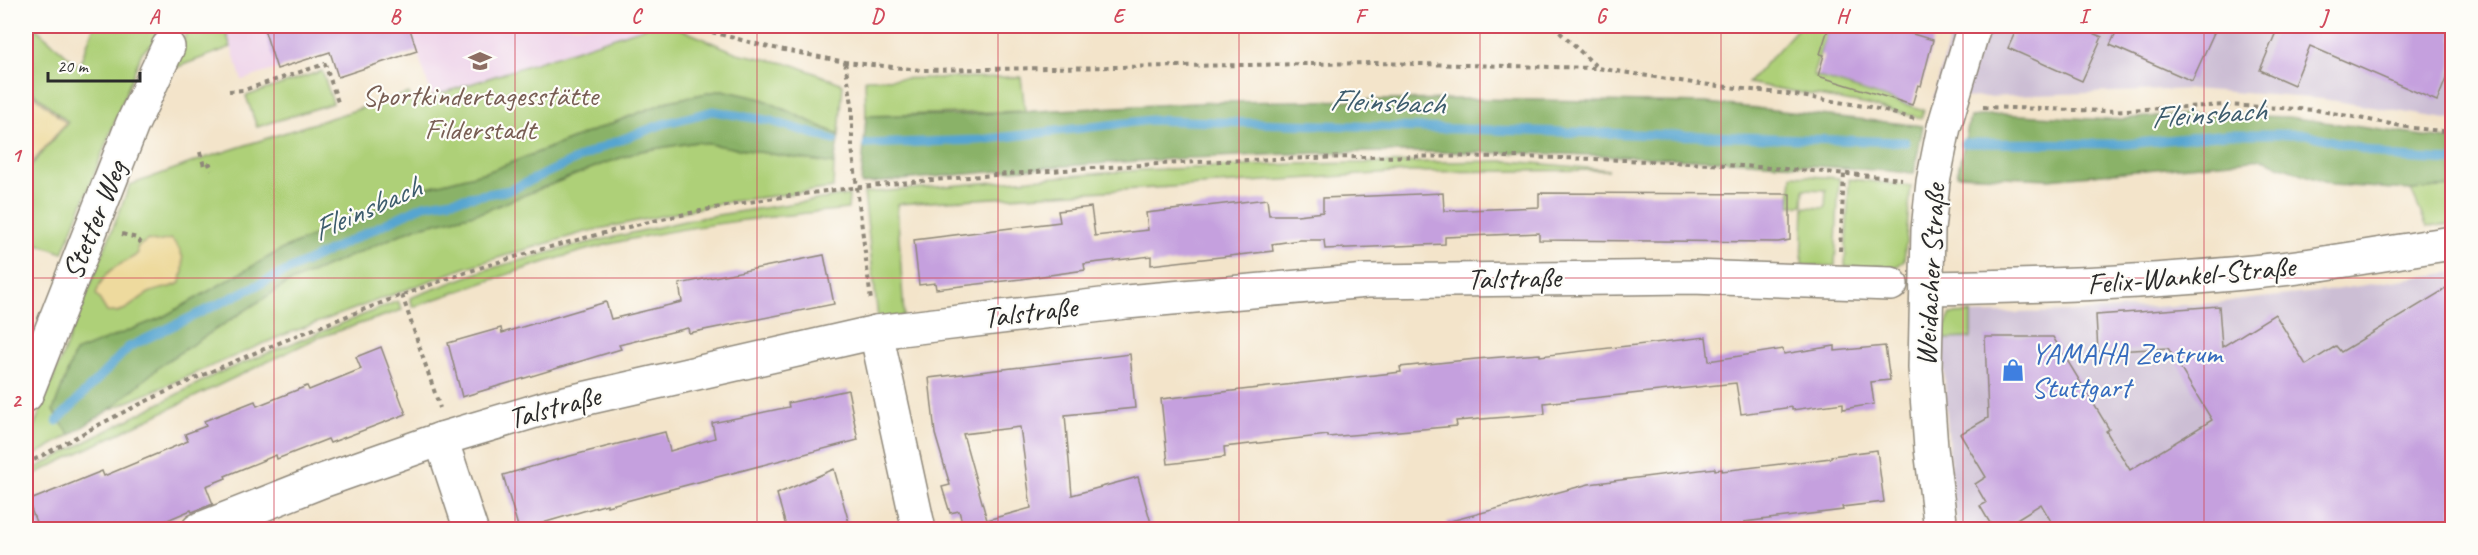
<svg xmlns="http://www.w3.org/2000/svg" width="2478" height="555" font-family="Caveat,sans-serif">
  <rect width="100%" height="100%" fill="#fdfcf7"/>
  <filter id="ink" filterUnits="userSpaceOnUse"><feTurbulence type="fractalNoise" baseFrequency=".0167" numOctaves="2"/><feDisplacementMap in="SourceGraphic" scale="12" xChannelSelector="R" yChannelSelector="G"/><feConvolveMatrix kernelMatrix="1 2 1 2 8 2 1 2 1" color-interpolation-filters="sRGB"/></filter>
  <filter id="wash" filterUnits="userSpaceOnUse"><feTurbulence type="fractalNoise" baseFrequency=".008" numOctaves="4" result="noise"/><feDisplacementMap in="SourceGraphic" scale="24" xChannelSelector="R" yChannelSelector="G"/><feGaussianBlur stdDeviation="1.35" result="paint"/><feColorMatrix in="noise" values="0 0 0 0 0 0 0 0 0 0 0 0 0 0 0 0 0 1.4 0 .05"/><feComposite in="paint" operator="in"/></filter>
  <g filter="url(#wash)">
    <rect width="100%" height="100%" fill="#f3e4ca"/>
    <polygon fill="#edd0e9" points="224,26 649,26 432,96 417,51 338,77 330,52 242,80"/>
    <g fill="#ccbed4">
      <polygon points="1953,26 2452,26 2452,120 2323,99 2192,89 1933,99"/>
      <polygon points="2452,272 2452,529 1958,529 1952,495 1942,338 1951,314 2074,312 2215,303 2326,291"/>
    </g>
    <g fill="#aed078" stroke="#6c7e52" stroke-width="1.5">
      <polygon points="26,26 33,26 79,66 94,26 165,26 160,38 142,52 63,253 35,243 26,268 26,172 68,122 26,86"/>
      <polygon points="188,26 224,26 231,47 175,68"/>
      <polygon points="649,26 668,26 678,28 737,53 794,65 843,84 839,135 762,99 722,90 669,101 490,171 428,187 281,250 163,317 75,352 53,411 70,435 26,460 26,447 130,185 202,159 409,93 412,103"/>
      <polygon points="1800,26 1829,26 1813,75 1924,110 1921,118 1868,105 1748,83"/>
      <polygon points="322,71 333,103 257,127 246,96"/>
      <polygon points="1021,77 1025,111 866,116 865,79"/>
      <polygon points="697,142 834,164 833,188 727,202 585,232 467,267 281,336 109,410 165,362 286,284 415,228 482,212 600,165 641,151"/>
      <polygon points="1510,161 1609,170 1409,172 897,204 904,316 878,319 864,193 1142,170 1298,164"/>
      <polygon points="1792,175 1839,178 1835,266 1802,265 1804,207 1825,208 1826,190 1804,189 1803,205 1790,206"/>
      <polygon points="1849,179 1911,186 1904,261 1897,266 1845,267"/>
      <polygon points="2452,187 2452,224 2427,227 2411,190"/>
      <path d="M849,195L848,209C774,216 700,224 627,240C554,256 484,283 413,307L410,298L485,270L566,248L698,218Z"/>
      <polygon points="398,301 402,310 317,338 26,478 26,473 216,374"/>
      <polygon points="1971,313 1971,338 1944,339 1943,331 1951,314"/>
    </g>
    <g fill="#8ab268" stroke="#5a6e4a" stroke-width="1.5">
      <polygon points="722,90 762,99 839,135 834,164 696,142 641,151 600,165 482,212 415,228 286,284 165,362 109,410 70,435 53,411 75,352 163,317 281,250 428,187 490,171 669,101"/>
      <path d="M1473,99L1707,103L1923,126L1914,173C1740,160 1564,151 1390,152C1213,153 1037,166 861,184L866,116L957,115L1215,102Z"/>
      <polygon points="2002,114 2109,120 2186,114 2288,117 2452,140 2452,187 2411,190 2332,185 2263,159 2049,179 1957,175 1970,117"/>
    </g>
    <g fill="#eeda9e" stroke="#8c8264" stroke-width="1.5">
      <polygon points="26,88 66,123 26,170"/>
      <path d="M171,239C185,251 186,266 180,283C170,289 160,288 151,292C133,300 130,314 107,312L96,294C104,270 114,268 135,256L138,253L137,247L148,240L156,242Z"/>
    </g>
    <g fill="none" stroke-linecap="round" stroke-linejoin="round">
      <g stroke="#57a5d0" stroke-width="9">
        <polyline points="1964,143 2127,144 2227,134 2306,134 2398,158 2452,161"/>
        <polyline points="867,144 979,140 1151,120 1906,142"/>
        <polyline points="57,421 129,347 424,205 510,190 607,145 663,124 713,111 771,121 834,140"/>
      </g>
    </g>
    <g id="blocks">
      <g fill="#c5a0de" fill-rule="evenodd">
        <polygon points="263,26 409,26 417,51 338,77 330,52 277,69"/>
        <polygon points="1833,26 1886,26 1933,40 1921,86 1918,85 1912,105 1818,76 1824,55 1820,54 1828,29 1832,30"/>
        <polygon points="2018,26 2075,26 2102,37 2082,81 2008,48"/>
        <polygon points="2119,26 2217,26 2192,81 2110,45"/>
        <polygon points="2262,26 2452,26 2452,64 2437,101 2310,46 2294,85 2260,70 2276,32"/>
        <polygon points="1443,193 1444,211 1539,207 1539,193 1790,194 1790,240 1778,242 1539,240 1539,233 1445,237 1445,244 1325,249 1324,240 1300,240 1272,244 1273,251 1194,260 1151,265 1151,256 1084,264 1085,270 1021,279 936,289 935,283 919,285 914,240 1060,222 1058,211 1091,207 1095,236 1148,230 1146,213 1267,199 1269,215 1297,215 1323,212 1323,198"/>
        <polygon points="824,255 834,304 689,333 688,328 619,345 621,349 462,397 448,343 501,328 502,333 606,302 611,319 682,302 679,284"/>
        <polygon points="2452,285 2452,530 2056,530 2041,504 1999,530 1994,530 1980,506 1986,503 1975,484 1986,477 1960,434 1988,418 1985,337 2053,337 2109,429 2106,431 2130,470 2212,420 2168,348 2098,352 2096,315 2219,306 2222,347 2275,314 2306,365 2336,346 2341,352"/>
        <polygon points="1706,337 1709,361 1783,349 1784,354 1835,346 1835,351 1885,346 1890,380 1871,382 1874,404 1843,409 1843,403 1792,410 1792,407 1741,414 1736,383 1544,403 1545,414 1456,421 1457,426 1328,437 1328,435 1224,447 1225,457 1168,464 1161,399 1401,372 1400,367 1476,359 1540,354 1540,356"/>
        <polygon points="381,347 406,414 330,443 328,439 277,459 276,455 225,476 226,478 206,486 213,504 192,512 191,510 144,530 39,530 28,501 102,471 104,476 188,441 185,434 206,426 204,421 255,401 257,406 307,386 309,390 361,369 356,357"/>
        <path d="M1130,354L1135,408L1065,415L1072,495L1138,477L1153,530H964L959,511L950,513L942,487L950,485L935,434L929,378ZM1020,427L1031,508L987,520L963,434Z"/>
        <polygon points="848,390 858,440 607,506 607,504 519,530 503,475 566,457 665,432 670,451 715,438 712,423 789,407 788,403"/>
        <polygon points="1877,450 1884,502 1842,507 1843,510 1744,522 1744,524 1704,530 1448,530 1447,522 1589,484 1715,468 1715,470 1722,469 1722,471 1831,458 1831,456"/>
        <polygon points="834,469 851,530 787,530 777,494"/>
      </g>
    </g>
  </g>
  <g filter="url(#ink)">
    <use href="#blocks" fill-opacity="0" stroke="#8f887a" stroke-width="1.5"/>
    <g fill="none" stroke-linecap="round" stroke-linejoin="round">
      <g stroke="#8f887a" stroke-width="36">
        <g id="minor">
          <path d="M1927,288C2048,286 2170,282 2290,268C2345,261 2399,251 2452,243"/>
          <polyline points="876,332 919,530"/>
          <polyline points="26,395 132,125 168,47"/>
          <polyline points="441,439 471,530"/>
          <polyline points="198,530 322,481 441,439 552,406 876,332 1126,302 1367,281 1691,277 1891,284"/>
          <polyline points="1941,530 1931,448 1925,368 1928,230 1933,182 1944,127 1974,26"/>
        </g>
      </g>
      <g stroke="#8f887a" stroke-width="4" stroke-dasharray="4.5 4.5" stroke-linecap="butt">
        <polyline points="695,26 704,30 764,46 845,62 921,70 1374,63 1597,68 1693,83 1788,94 1870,107 1915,119"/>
        <polyline points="1553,26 1597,67"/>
        <polyline points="845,62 852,104 852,147 871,301"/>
        <polyline points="229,91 244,90 325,64 339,105"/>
        <polyline points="1983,107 2106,111 2226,105 2316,110 2412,128 2452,132"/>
        <polyline points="200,152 204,166 210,164 212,170"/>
        <polyline points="122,234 137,238 141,243"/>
        <polyline points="1840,251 1844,174"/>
        <polyline points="402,295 440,408"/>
        <path d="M26,464C57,448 88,430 120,414C192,378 267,347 342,318C414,290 487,263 562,244C618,229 675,215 732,205C846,185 964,177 1079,169C1353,150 1629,152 1902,179"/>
      </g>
      <use href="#minor" stroke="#fff" stroke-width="33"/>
    </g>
  </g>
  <path fill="none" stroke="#d1495b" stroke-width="1.5" stroke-opacity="0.55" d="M274,26V530M515,26V530M757,26V530M998,26V530M1239,26V530M1480,26V530M1721,26V530M1963,26V530M2204,26V530M26,278H2452"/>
  <defs>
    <g id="school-bare" transform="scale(1.8)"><path d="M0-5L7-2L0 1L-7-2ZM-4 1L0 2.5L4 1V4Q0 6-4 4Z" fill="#8d6e63" stroke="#fdfcf7" stroke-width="2.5" paint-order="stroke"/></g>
    <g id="shop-bare" transform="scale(1.8)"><path d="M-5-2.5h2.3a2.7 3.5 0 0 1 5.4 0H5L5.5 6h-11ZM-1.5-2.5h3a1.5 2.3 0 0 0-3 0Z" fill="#3f7fe0" stroke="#fdfcf7" stroke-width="2.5" paint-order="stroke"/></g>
  </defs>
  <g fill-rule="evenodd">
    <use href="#school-bare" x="480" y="61"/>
    <use href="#shop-bare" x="2013" y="370"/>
  </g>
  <g text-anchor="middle" stroke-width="4.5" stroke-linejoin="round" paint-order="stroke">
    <g font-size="30" fill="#785e54" stroke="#fdfcf7">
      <text x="480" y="105">Sportkindertagesstätte<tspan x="480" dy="34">Filderstadt</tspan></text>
    </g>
    <g font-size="30" fill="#2b2b2b" stroke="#fdfcf7">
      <text transform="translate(94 220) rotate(-68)" y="10">Stetter Weg</text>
      <text transform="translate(1930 275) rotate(-87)" y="10">Weidacher Straße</text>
      <text transform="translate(2191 275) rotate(-5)" y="10">Felix-Wankel-Straße</text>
      <text transform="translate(1514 278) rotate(-1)" y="10">Talstraße</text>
      <text transform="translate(1030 312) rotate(-7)" y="10">Talstraße</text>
      <text transform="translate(554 407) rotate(-15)" y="10">Talstraße</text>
    </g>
    <g font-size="30" fill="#366cbe" stroke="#fdfcf7" text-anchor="start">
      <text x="2031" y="363">YAMAHA Zentrum<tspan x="2031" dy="34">Stuttgart</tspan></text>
    </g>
    <g font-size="32" font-style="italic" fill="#3d5c6d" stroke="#fdfcf7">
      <text transform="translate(1387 101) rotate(2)" y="11">Fleinsbach</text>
      <text transform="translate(2208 113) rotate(-4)" y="11">Fleinsbach</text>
      <text transform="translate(366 208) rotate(-24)" y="11">Fleinsbach</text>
    </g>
  </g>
  <rect width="2478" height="555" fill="none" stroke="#fdfcf7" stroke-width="66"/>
  <path d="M48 72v9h92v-9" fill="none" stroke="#2b2b2b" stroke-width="3"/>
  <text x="57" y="72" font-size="18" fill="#2b2b2b" stroke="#fdfcf7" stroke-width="4.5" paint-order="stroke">20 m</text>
  <rect x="33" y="33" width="2412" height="489" fill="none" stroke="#d1495b" stroke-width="2"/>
  <g font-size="20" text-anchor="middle" font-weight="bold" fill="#d1495b">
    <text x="154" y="23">A</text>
    <text x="395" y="23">B</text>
    <text x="636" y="23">C</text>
    <text x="877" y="23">D</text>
    <text x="1118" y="23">E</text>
    <text x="1360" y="23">F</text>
    <text x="1601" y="23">G</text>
    <text x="1842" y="23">H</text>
    <text x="2083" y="23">I</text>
    <text x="2324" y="23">J</text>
    <text x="16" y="162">1</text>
    <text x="16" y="407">2</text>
  </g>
</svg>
